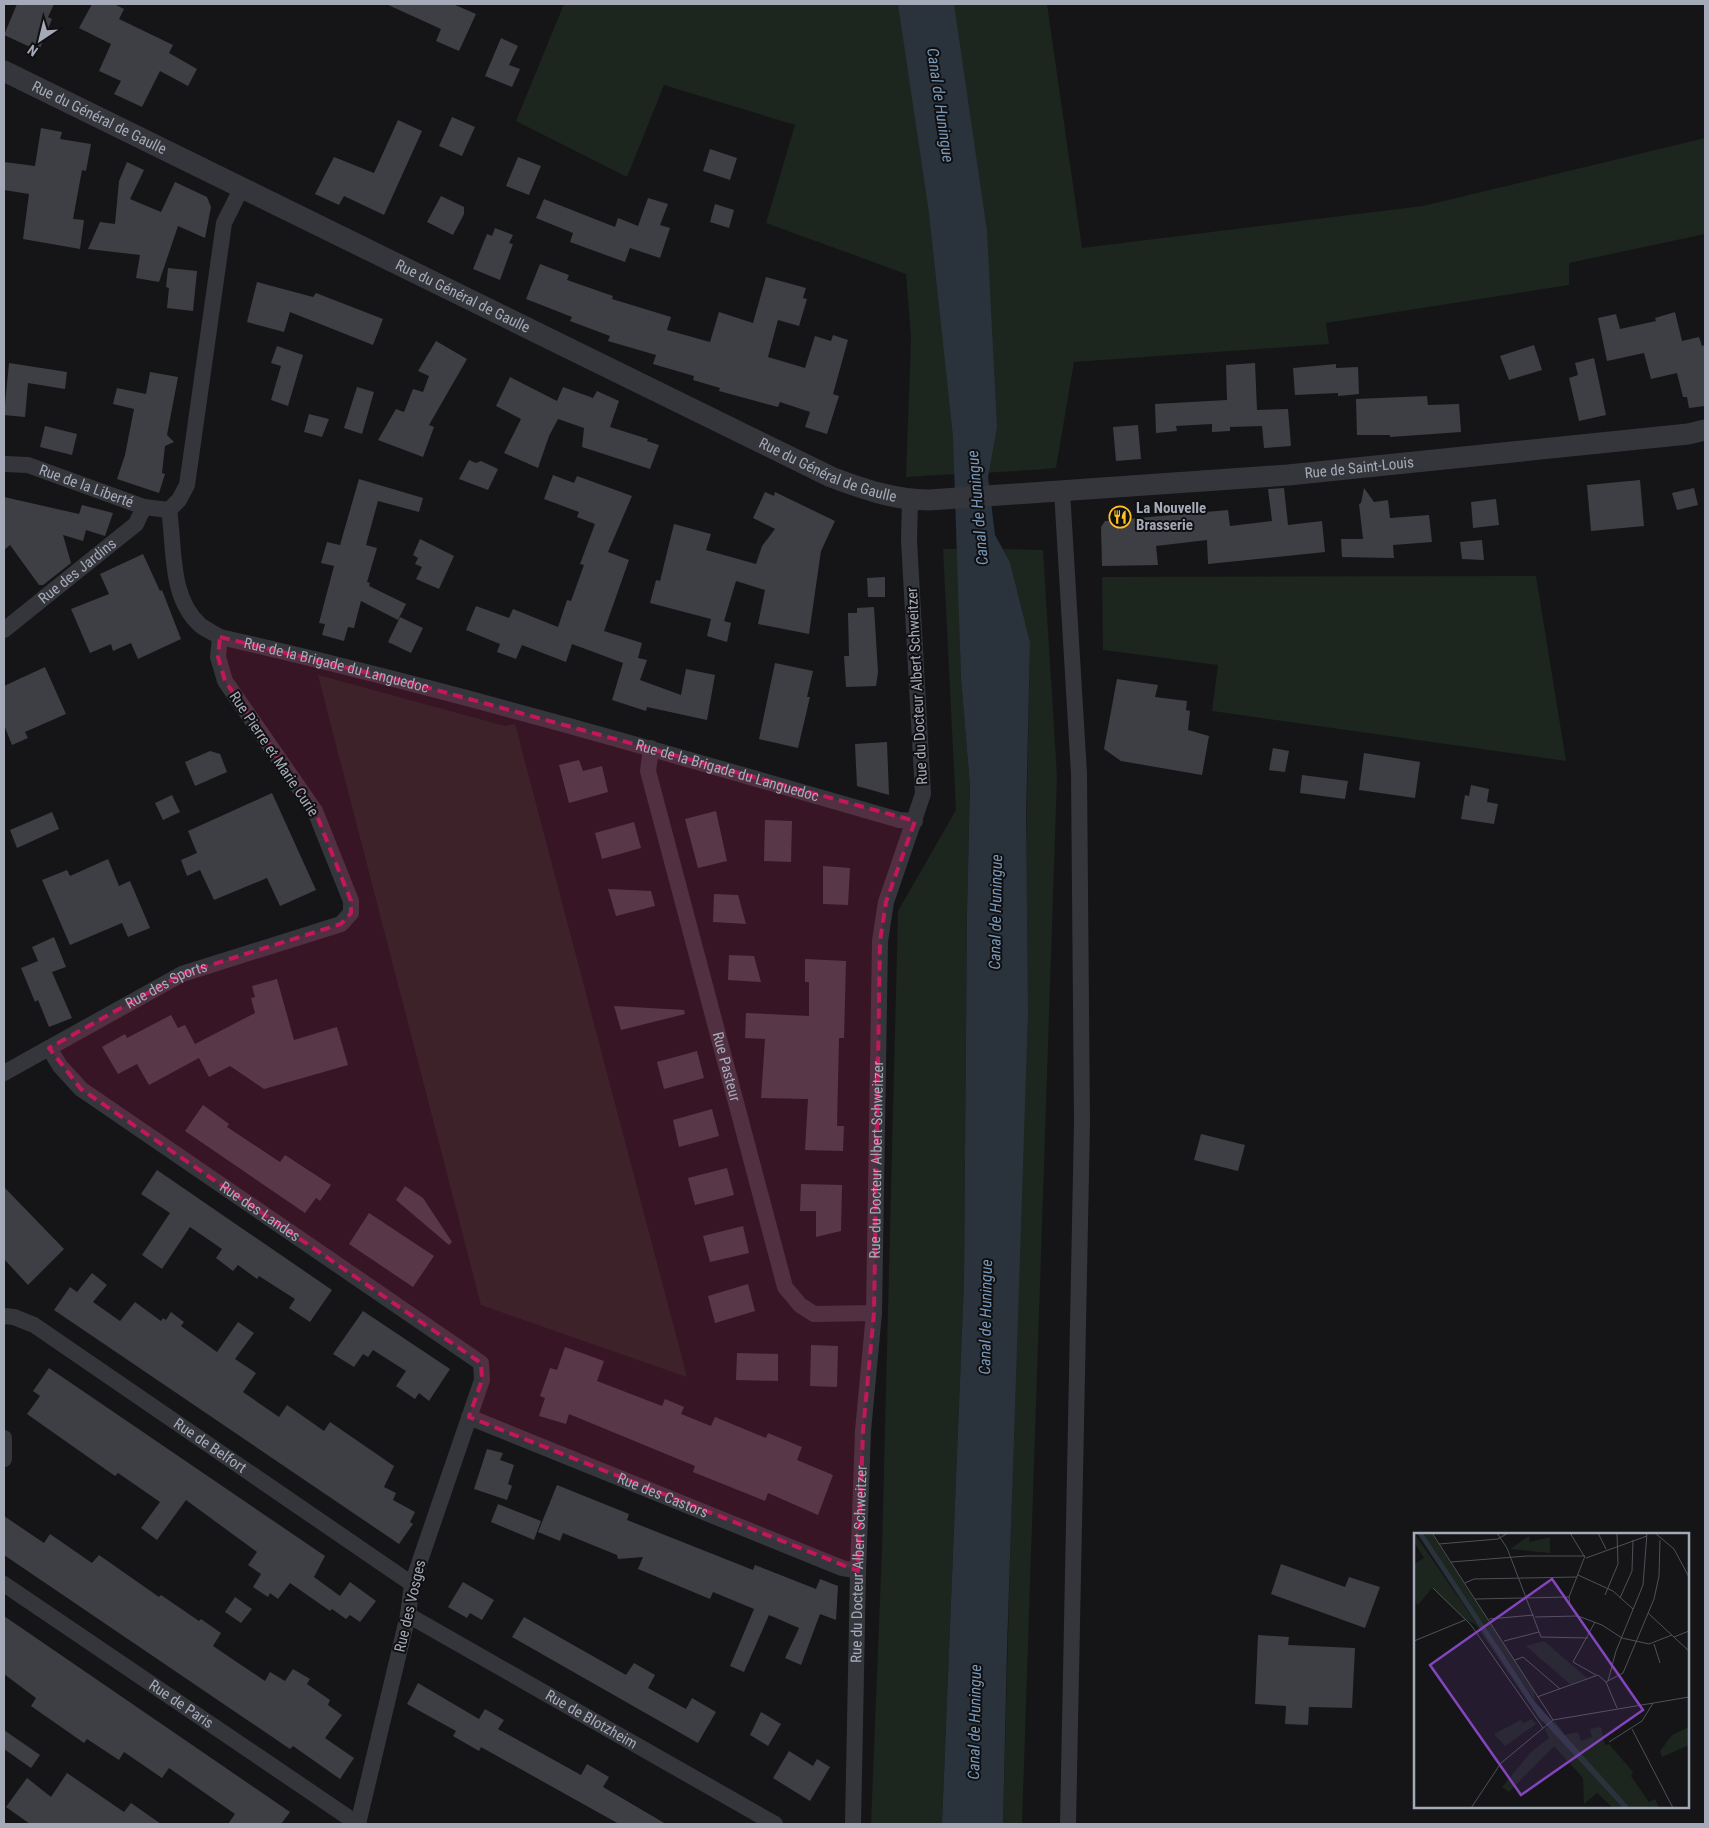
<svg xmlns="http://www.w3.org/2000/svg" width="1709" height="1828" font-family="'Roboto Condensed',sans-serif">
  <rect width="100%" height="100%" fill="#151517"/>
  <g fill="#1c251e">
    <path d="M564,4H1047L1082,248L1423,206L1705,138V234L1569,263V285L1326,323L1329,344L1074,362L1056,468C1006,473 957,473 906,477L911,338L906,274L766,223L795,125L664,85L627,177L516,121Z"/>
    <polygon points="943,549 958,549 961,678 970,786 967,914 964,1282 942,1824 871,1824 882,1549 898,911 956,810"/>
    <polygon points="1003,549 1043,550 1057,776 1022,1824 1003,1824 1017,1290 1030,642 1010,562"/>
    <polygon points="1536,576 1566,761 1212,711 1218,665 1103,650 1102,577"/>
    <polygon points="318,675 505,726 515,724 687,1377 481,1305"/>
  </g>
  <polygon fill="#2a333c" points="898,4 954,4 987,231 997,427 988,477 995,535 1010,562 1030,642 1026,819 1028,1014 1007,1648 1003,1824 942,1824 964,1282 967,914 970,786 961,678 953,436 929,213"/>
  <g fill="#3e3f44">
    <polygon points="17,4 54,4 48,17 52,19 39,51 4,35"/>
    <polygon points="92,4 114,4 124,9 119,19 173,45 169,53 197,69 188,86 160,71 142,107 114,94 121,81 99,71 111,44 79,28"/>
    <polygon points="386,4 453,4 476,14 459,51 436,41 441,29"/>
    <polygon points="501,38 518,46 509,65 520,69 512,87 485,76"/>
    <polygon points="452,117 475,127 462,156 439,146"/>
    <polygon points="398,120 422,131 384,215 344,196 339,205 315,194 334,157 374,173"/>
    <polygon points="41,128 62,132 60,139 91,144 86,171 82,170 73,219 84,220 80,249 23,239 29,194 4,190 4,162 35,166"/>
    <polygon points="710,149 737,158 730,180 703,171"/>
    <polygon points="518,157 541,166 529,195 506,186"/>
    <polygon points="127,162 144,170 130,199 161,212 175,182 207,197 211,207 205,238 178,226 159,282 136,278 140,255 88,249 100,222 115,224 119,181"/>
    <polygon points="441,196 464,207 464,214 453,235 427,222"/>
    <polygon points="648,198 668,204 660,225 670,228 660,258 630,248 625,262 570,242 573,233 536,218 544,199 615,227 618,218 638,226"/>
    <polygon points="715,204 734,210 729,228 710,222"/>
    <polygon points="495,228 513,235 509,243 513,244 500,280 473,269 487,234 492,236"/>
    <polygon points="540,264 569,275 567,280 613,296 612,299 671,317 667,330 710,342 719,312 753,323 766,277 806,288 803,298 807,299 799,326 778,320 768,357 805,368 815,336 831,341 833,335 848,340 833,394 839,396 827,434 805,427 810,412 780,402 778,407 719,391 720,388 693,380 694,376 653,364 656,355 608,341 610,336 570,321 572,317 526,299"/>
    <polygon points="168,268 197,271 193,311 167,308 169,288 166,287"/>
    <polygon points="257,282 313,297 316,293 383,319 373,345 290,312 284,332 247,322"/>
    <polygon points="1675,312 1682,341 1699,337 1702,346 1705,345 1705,406 1689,408 1687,397 1683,397 1677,373 1651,379 1644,353 1607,361 1598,318 1616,314 1620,329 1656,321 1655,318"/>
    <polygon points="436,341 467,359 429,425 434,427 423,457 378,440 396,409 404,412 413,389 423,392 429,376 418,371"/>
    <polygon points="1534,345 1542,370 1509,380 1500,356"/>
    <polygon points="277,346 303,355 288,406 271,400 281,366 271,363"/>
    <polygon points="1594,358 1606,415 1579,421 1569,378 1578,375 1575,363"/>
    <polygon points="9,363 67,372 65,389 28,383 25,417 4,415"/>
    <polygon points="1255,363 1257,410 1288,409 1291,446 1264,448 1262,426 1230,427 1230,431 1212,432 1212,424 1176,426 1177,431 1156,433 1155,404 1227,400 1226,365"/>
    <polygon points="1336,364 1336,368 1358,367 1359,394 1338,396 1338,393 1295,395 1293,368"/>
    <polygon points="150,372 178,377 167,435 174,442 165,446 162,473 165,474 159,493 117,479 125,455 134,409 113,404 117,388 146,394"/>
    <polygon points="510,377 557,401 563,387 593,398 597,391 619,401 610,427 648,439 647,441 659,445 650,469 582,447 584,428 558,419 549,436 538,468 504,453 521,419 496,406"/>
    <polygon points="357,387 374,392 362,434 344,428"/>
    <polygon points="1427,396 1428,405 1459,404 1461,432 1390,437 1390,435 1357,435 1356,399"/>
    <polygon points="309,414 329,419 322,437 304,432"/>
    <polygon points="1138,425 1141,459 1116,461 1113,427"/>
    <polygon points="45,426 77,434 72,455 40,447"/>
    <polygon points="469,460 476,463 481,461 498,469 488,490 459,479"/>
    <polygon points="553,475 574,483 577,476 632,496 608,552 629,560 604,631 642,643 638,658 647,660 640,680 681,695 686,669 715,675 707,720 647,707 646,711 612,700 623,663 572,644 566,662 522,645 516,659 497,652 500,644 466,630 476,606 509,618 513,609 558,627 567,600 571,601 584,565 580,564 595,524 577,517 579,512 544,499"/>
    <polygon points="359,479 423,498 419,512 378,501 366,545 377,548 367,582 370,583 369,586 406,604 398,620 361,601 354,628 348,627 344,641 322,635 325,624 319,623 334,566 321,563 327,542 340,545"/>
    <polygon points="1640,480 1644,526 1591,531 1587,485"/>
    <polygon points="1284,488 1288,525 1322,521 1325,552 1208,564 1207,540 1156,546 1158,565 1102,566 1101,527 1105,521 1228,510 1230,526 1272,521 1268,489"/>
    <polygon points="1364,488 1374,502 1388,500 1390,518 1429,515 1432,542 1393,545 1394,558 1342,557 1341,539 1363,539 1359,504 1361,503"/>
    <polygon points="1694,488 1698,505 1677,510 1672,493"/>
    <polygon points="765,492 774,496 775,492 835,521 821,551 809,634 758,624 765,590 736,581 724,621 731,623 727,642 707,636 711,619 650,603 656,580 660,581 674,524 711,534 706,550 756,564 762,546 775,529 753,518"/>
    <polygon points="4,497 79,514 82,505 113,513 105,536 86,530 83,541 63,535 71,563 43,585 39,585 10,545 4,550"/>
    <polygon points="1496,499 1499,525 1473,528 1471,502"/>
    <polygon points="420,539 454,556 439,589 416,579 422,567 415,564 418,558 413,555"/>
    <polygon points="1482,540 1484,560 1462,559 1460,542"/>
    <polygon points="143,554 160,591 162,590 181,639 138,659 131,643 113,651 111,644 90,653 71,609 109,594 100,574"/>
    <polygon points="885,577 885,597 868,597 867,578"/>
    <polygon points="874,607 878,672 876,686 846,687 844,656 849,656 848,613 857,613 857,608"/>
    <polygon points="400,617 423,628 411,653 388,642"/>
    <polygon points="775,663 813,671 807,697 810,697 798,748 759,739"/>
    <polygon points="45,667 66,714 25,732 28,738 12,745 4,725 4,686"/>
    <polygon points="1117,679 1158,685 1155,697 1187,701 1186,710 1190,711 1188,730 1209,736 1202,775 1121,761 1104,749"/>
    <polygon points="887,742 889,795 857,786 855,744"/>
    <polygon points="1273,748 1289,751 1285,772 1269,770"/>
    <polygon points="210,751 220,754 227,772 195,786 185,762"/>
    <polygon points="1364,753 1420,762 1415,798 1359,790"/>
    <polygon points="579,760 583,771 602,766 608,792 569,803 559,765"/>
    <polygon points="1302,775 1348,781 1345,799 1300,793"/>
    <polygon points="1471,785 1489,789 1487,802 1498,804 1494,824 1461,819 1465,795 1469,796"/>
    <polygon points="272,793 316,890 280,906 267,878 214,900 200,870 187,876 181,860 197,853 188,831"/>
    <polygon points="172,795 180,812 163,820 155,803"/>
    <polygon points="716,811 727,861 698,868 685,819"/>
    <polygon points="52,812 59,829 17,848 10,830"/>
    <polygon points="765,820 792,821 791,862 764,861"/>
    <polygon points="634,822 641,848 602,859 595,833"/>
    <polygon points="108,859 119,886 130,881 150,928 128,937 122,923 70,945 42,880 67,870 70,876"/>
    <polygon points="823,866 850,868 848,905 823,904"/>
    <polygon points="608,889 651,891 655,906 616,916"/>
    <polygon points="714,894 738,895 746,924 713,922"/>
    <polygon points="54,937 66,967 52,972 72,1018 49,1027 38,1000 35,1002 21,968 38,961 32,947"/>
    <polygon points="729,955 754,956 761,982 728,980"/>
    <polygon points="805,959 846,961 844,1038 839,1038 837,1126 844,1126 843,1151 805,1150 808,1099 761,1098 765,1039 745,1038 746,1013 809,1016 809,982 805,982"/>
    <polygon points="277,979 294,1040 337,1027 348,1065 264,1089 230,1066 209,1077 199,1058 149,1085 137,1064 118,1074 102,1047 125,1034 127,1038 171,1015 178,1028 185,1025 195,1044 255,1013 251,998 255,997 252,986"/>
    <polygon points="614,1006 684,1010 685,1014 621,1030"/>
    <polygon points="697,1051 704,1078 664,1089 657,1062"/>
    <polygon points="203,1105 229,1124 227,1127 280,1162 285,1155 331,1185 320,1201 316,1198 305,1213 185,1131"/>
    <polygon points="712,1109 719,1136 679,1147 673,1120"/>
    <polygon points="1201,1134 1245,1145 1238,1171 1194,1160"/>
    <polygon points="727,1168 734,1195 695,1205 688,1178"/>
    <polygon points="157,1170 332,1290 310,1322 289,1308 295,1299 259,1276 257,1279 238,1265 233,1271 216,1258 222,1249 190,1227 162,1269 142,1255 170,1213 141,1194"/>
    <polygon points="801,1184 842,1185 841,1231 816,1237 816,1211 800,1211"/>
    <polygon points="405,1186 423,1198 452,1242 449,1245 396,1200"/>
    <polygon points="4,1187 64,1249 28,1285 4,1259"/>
    <polygon points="369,1213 434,1256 413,1287 349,1244"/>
    <polygon points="743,1226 749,1253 710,1262 703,1236"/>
    <polygon points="92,1273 107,1285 93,1302 120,1321 135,1302 161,1321 163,1318 166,1320 171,1312 184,1322 181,1326 217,1352 238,1322 254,1333 235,1359 256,1373 243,1392 279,1417 287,1405 324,1431 330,1422 394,1466 384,1487 396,1493 393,1500 415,1512 410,1522 413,1524 399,1544 54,1310 70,1287 77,1292"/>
    <polygon points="748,1284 755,1311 715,1323 708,1296"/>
    <polygon points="363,1311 450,1369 429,1401 419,1393 415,1399 396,1386 406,1371 373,1350 368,1357 363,1354 354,1367 333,1354"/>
    <polygon points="811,1345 838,1346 837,1387 810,1386"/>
    <polygon points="565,1347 604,1361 597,1381 662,1406 665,1399 684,1407 681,1414 711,1426 715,1417 766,1438 768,1433 802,1447 797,1460 833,1475 818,1515 768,1493 765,1501 693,1472 695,1466 569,1414 566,1424 539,1416 545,1398 540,1396 550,1368 557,1370"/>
    <polygon points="737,1353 778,1354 778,1381 736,1380"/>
    <polygon points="49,1368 325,1556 314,1577 340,1596 350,1582 376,1601 360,1622 350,1615 346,1619 332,1609 330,1611 290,1583 278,1599 270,1593 268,1597 253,1587 261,1574 248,1565 257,1552 186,1500 157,1540 141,1528 160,1502 118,1473 115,1476 27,1414 40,1396 33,1391"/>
    <polygon points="487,1449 503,1453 500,1460 514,1465 508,1484 512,1486 507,1500 474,1489"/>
    <polygon points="557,1485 629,1514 627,1520 753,1570 755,1565 816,1589 820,1579 838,1586 836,1620 820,1614 801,1665 785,1658 799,1628 769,1615 744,1672 730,1666 754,1609 713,1592 710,1599 638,1569 643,1557 618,1559 617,1555 563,1533 560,1541 538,1532"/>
    <polygon points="498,1504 541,1521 534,1540 491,1522"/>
    <polygon points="4,1516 44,1543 50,1534 92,1563 99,1555 159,1597 161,1595 199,1621 201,1619 221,1633 213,1646 265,1681 270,1672 285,1681 293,1669 310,1679 307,1684 330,1700 328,1705 342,1715 325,1738 354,1758 340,1779 293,1746 290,1749 4,1555"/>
    <polygon points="1281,1564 1345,1587 1349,1577 1380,1587 1365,1628 1271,1594"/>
    <polygon points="463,1582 494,1600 482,1620 470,1613 467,1618 448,1607"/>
    <polygon points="235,1597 252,1609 241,1623 225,1612"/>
    <polygon points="4,1616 290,1812 281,1824 228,1824 235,1814 169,1768 162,1778 124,1752 119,1760 87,1739 84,1743 31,1706 36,1698 4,1674"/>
    <polygon points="524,1617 626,1675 634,1663 655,1675 648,1688 686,1709 692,1698 716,1712 698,1743 512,1637"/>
    <polygon points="1258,1635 1289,1637 1288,1645 1355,1648 1352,1708 1309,1707 1308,1725 1285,1724 1286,1706 1255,1704"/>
    <polygon points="418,1683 479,1719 485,1709 504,1720 498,1729 581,1775 587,1764 609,1777 603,1787 666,1824 619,1824 481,1747 479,1751 453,1736 456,1731 407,1704"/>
    <polygon points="761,1712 781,1724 768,1746 750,1735"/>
    <polygon points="4,1730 40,1755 31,1768 4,1749"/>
    <polygon points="789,1751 813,1766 817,1759 830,1767 810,1801 773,1778"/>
    <polygon points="67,1773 124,1812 131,1803 161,1824 30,1824 6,1807 27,1778 51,1797"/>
  </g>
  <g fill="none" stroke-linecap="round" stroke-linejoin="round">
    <g stroke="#35363c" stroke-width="16">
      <path id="s1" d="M4,464L28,465L144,507L169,510"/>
      <polyline points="1062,491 1079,774 1082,1123 1068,1824"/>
      <path id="s2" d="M169,510C175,548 169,597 200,625C206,630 214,633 220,637C449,689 674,755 899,820L915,821"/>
      <polyline points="169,510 179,500 187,485 224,223 241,189"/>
      <path id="s3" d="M4,630L136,524L144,507"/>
      <path id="s4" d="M651,748L648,771L785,1287L800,1305L814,1314L874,1313"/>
      <path id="s5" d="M49,1048L60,1066L81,1089L481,1363L482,1380L412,1584L408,1615L358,1824"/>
      <path id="s6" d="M4,1073L182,974L341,924L351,913V901L315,811L225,681L218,657L220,637"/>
      <path id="s7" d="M4,1316L14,1317L34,1325L412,1584"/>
      <path id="s8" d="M469,1417L842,1568L858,1571"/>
      <polyline points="4,1438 4,1459"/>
      <path id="s9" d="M4,1584L358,1824"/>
      <path id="s10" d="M408,1615L775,1824"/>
      <path id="s11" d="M853,1824L858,1571L863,1431L874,1313L880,941L886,902L923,794L909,540L910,500"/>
    </g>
    <path stroke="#35363c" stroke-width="21" id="s12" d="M4,71L831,477C863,489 894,500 929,500L1288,475L1688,434L1705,430"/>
  </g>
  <path fill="#c2185b" fill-opacity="0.2" stroke="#c2185b" stroke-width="4" stroke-dasharray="10 6" stroke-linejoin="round" d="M220,637L407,682L915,821L886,902L880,941L874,1313L863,1431L858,1571L469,1417L482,1380L481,1363L81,1089L49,1048L182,974L341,924L351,913V901L315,811L225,681L218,657Z"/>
  <defs>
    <g id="restaurant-ring" transform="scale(1.125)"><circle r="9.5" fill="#101012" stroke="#ffc025" stroke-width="1.5"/><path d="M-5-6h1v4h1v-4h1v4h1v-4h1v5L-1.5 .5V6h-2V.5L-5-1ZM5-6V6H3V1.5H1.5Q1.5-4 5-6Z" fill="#ffc025"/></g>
  </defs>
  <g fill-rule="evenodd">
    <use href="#restaurant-ring" x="1120" y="517"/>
  </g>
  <g text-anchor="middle" stroke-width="4" stroke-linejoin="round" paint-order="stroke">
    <g font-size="15" fill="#a5aab8" stroke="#101012">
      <text dy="5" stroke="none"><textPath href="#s12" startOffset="106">Rue du Général de Gaulle</textPath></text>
      <text dy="5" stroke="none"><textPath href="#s12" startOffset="511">Rue du Général de Gaulle</textPath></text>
      <text dy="5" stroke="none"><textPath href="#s12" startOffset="1454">Rue de Saint-Louis</textPath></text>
      <text dy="5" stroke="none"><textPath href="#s12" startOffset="916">Rue du Général de Gaulle</textPath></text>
      <text dy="5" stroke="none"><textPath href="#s1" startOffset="86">Rue de la Liberté</textPath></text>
      <text dy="5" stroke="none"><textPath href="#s3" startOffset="94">Rue des Jardins</textPath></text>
      <text dy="5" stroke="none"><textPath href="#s2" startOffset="265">Rue de la Brigade du Languedoc</textPath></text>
      <text transform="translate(917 686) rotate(-93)" y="5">Rue du Docteur Albert Schweitzer</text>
      <text transform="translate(274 754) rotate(56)" y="5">Rue Pierre et Marie Curie</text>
      <text dy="5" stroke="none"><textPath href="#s2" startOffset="670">Rue de la Brigade du Languedoc</textPath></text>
      <text dy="5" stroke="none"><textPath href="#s6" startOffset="185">Rue des Sports</textPath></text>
      <text dy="5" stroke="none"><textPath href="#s4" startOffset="329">Rue Pasteur</textPath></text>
      <text dy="5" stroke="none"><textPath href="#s11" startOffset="665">Rue du Docteur Albert Schweitzer</textPath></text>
      <text dy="5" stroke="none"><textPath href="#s5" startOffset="269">Rue des Landes</textPath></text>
      <text dy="5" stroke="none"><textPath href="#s7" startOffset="245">Rue de Belfort</textPath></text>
      <text dy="5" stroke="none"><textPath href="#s8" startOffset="209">Rue des Castors</textPath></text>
      <text dy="5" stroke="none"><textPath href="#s11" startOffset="260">Rue du Docteur Albert Schweitzer</textPath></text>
      <text transform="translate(410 1606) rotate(-77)" y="5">Rue des Vosges</text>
      <text dy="5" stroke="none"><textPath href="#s9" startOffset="214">Rue de Paris</textPath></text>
      <text dy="5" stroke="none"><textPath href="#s10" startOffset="211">Rue de Blotzheim</textPath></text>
    </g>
    <g font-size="15" font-weight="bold" fill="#a5aab8" stroke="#101012" text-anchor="start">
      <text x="1136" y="513">La Nouvelle<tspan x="1136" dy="17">Brasserie</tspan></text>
    </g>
    <g font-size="16" font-style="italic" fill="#7997b7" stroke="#101012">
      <text transform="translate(941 105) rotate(82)" y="6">Canal de Huningue</text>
      <text transform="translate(977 508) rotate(-95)" y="6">Canal de Huningue</text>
      <text transform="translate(995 912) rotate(-89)" y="6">Canal de Huningue</text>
      <text transform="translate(985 1317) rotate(-89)" y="6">Canal de Huningue</text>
      <text transform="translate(974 1722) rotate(-89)" y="6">Canal de Huningue</text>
    </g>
  </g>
  <g transform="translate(1414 1533)">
    <rect width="275" height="275" fill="#151517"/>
    <path d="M0,0L130,188L128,190L61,91L52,87L18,55L4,72L0,66V31L10,25L0,9ZM9,0H17L120,157L121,167L134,186L97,134ZM115,3L116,9L136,4V20L96,16ZM130,108L173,145L156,151L112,113ZM118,186L122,191L91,213L80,201L107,187L109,190ZM141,188L151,202L164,199L167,208L178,204L176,196L187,194L191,212L195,211L219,239L217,243L235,269L241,266L245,275H199L183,260L170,271L169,245L140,213L95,259L88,254L117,219L135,205L131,196ZM275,194V212L248,224L246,218L258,202Z" fill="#1c251e"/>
    <path d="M3,0H9L121,169L216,275H209L124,183Z" fill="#2a333c"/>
    <path fill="none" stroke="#4f5157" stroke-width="1" d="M18,0L139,187M83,0L93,15L127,104L174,105M156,0L170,23M184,0L192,16M241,0L260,16L275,44M25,11L84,6L94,0M172,25L233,3M37,29L113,23H171L155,64L156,73L164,83M164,42L199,58L219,76M51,50L60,46L163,44M19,55L57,92L129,195M191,62L204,31L203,0M206,65L218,38L219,7M61,66L155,64M234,80L275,118M121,84L164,83L188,92L208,105L235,111L258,102M75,86L120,82M181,89L159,129L182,142M260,104L275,98M0,108L51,87M90,108L125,99M240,111L246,130M101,127L109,124L146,156M194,148L202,118L229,52L233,0M192,149L209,140L240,66L245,43L246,7M123,164L184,142L192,149L203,175M218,196L259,275M195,209L228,188L239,170M57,275L87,230L139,187L275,164"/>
    <path fill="#8345be" fill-opacity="0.15" stroke="#8345be" stroke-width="2.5" d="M138,46L229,177L107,262L16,132Z"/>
    <rect width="275" height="275" fill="none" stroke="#a5aab8" stroke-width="2.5"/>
  </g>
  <rect width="1709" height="1828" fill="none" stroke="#a5aab8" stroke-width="10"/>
  <g transform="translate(40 40) rotate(215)" stroke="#101012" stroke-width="4" paint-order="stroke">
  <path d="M0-4L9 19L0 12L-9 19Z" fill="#a5aab8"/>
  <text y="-8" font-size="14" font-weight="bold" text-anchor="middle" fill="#a5aab8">N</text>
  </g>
</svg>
